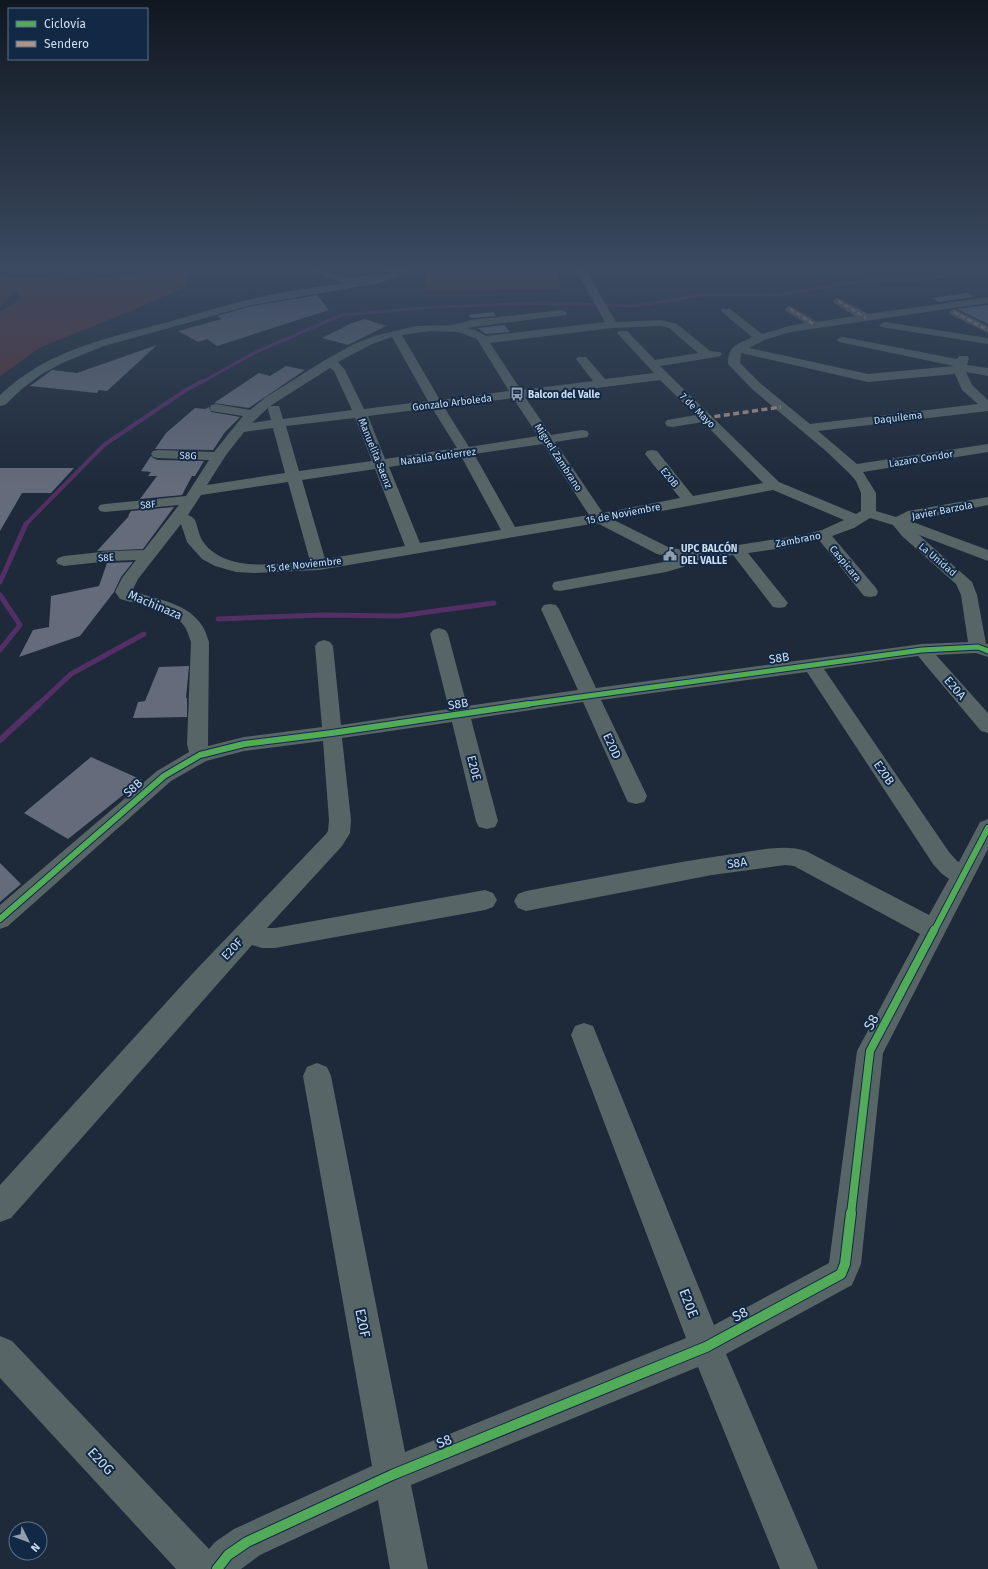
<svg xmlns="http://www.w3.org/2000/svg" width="988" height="1569" font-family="'Fira Sans',sans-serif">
  <rect width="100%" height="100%" fill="#1e2a3a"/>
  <g fill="#5b3238">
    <polygon points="126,267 190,267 192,270 185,287 131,311 41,347 0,376 0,312 22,298 15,290 0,308 0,275 4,277 79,280 148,274"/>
    <polygon points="426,267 556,267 561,289 425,291"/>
  </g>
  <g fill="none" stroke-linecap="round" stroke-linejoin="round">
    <polyline stroke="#532f65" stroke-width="3" points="202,382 256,352 342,315 436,307 546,303 634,306 702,295 777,295 863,281 923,280 986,267"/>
    <polyline stroke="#532f65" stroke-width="4" points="25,525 104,445 186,390 203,381"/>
    <g stroke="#532f65" stroke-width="5">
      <polyline points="0,582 26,524"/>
      <polyline points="0,595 20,625 0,650"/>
      <polyline points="218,619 322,615 399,616 494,603"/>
      <polyline points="38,705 71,674 144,634"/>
    </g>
    <polyline stroke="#532f65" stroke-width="6" points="0,740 39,704"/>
  </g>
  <g fill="#646c7b">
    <polygon points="968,293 975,297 939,302 931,298"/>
    <polygon points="317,295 329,310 217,346 207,339 198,342 178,331 222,319 217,316 252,306"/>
    <polygon points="988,305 988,324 957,309"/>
    <polygon points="493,312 496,316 471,318 468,315"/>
    <polygon points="365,319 386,326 348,345 322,338 352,323"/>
    <polygon points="504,325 510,332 486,334 478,328"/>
    <polygon points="157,345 107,391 99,390 97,393 30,386 52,370 77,373"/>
    <polygon points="286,366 305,370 249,408 214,403 259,373 270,376"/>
    <polygon points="209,407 211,412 240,417 225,432 213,450 155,449 166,433 195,408 205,409"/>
    <polygon points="151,456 153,458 158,460 204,461 195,476 192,476 182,495 140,499 157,476 148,476 151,472 141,471"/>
    <polygon points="0,468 74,468 51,493 22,493 0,531"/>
    <polygon points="174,507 143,549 97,551 129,516 128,516 131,511"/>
    <polygon points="133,562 121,577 114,592 80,636 19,657 33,630 49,627 51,596 99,586 107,563"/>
    <polygon points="189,666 186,698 187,698 187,717 133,718 138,702 145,701 159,667"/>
    <polygon points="91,757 142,780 68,839 24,813"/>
    <polygon points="0,863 21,884 0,902"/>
  </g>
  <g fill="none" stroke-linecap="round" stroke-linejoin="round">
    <g fill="#576567" fill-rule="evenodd">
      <path d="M301,267C321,265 331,276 348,278C359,279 372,270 381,281L376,284L366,281L347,284L303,269Z"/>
      <path d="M373,267C382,266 396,266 403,273L398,276L375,269Z"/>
      <path d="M574,267H584L616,322L661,320L677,324L710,351L720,352L722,354L720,356L716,357L660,366L779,482L856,514L861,511V493L856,481L850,474L826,451L752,389L728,364C728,345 737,345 752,337L721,311L722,309H730L762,334L789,326L805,323L786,311L785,309L786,307L790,306L817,322L855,316L834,303L833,301L834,299L838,298L868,314L988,297V303L791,332L764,340L749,348L868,374L954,366L839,342L837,340L839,338L843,337L957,359L959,356H967L969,358L967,365L988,368V376L966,372L972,385L988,400V411L818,431L857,464L988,444V452L863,472L876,493V511L896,517L908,511L988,497V505L910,521L988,550V561L919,535L972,582L977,595L986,644H988V657L976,653L936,655L988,713V733L981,731L918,656L824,669L949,852L957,861L959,862L980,822L988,819V849L883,1053L861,1264L852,1285L726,1354L818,1569H780L698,1367L411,1485L428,1569H390L378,1500L260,1555L241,1569H176L0,1378V1336L12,1341L209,1549L215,1542L234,1529L372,1466L303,1076L307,1067L317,1063L327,1067L331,1076L405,1452L686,1338L571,1035L575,1026L584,1023L593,1026L714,1325L829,1263L857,1051L920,934L794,866L785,865L712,875L526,911L518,908L514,901L518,894L526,891C597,878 668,863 740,853C761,850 785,844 806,851L929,915L949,879L941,873L933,864L807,672L601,700L647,796L644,802L636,804L628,802L625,796L583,702L471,719L498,821L495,827L487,829L479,827L476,821L452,722L342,738L351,820L350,833L342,846L267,928H275L485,890L493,893L497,900L493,907L485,910L275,948H262L252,945L11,1218L0,1222V1185L193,973L326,834L328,831L329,820L323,741L244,751L206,761L171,781L8,926L0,929V905L157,771L189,752L187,744L191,642C189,637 188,632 185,627C172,608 141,605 120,599L115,592L122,578L136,560L110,561L64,566L58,564L56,561L58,558L64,556L110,551L144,550L179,505L105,512L100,511L98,508L100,505L105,504L186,496L209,460L158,458L153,457L151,454L153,451L158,450L214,452L243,416L211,411L210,408L211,405L216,404L250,410L266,397L325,360L354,344L374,336L416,326L452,325L471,320L562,310L567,313L566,315L466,328L475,330L486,336L605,322ZM661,326L669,328L698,353L655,360L627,331H619L617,333L619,335L654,373L605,379L586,357H578L576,359L593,381L521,390L490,343L612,328ZM430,331L458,332L477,339L509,391L440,400L402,335ZM392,337L428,401L364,409L345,370L338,362L372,344ZM741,353L868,382L955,374L962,390L978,404L810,424L761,384L740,363ZM330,368L334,371L352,410L283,419L279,406H270ZM660,380L696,415L667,420L665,423L667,426L672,427L703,422L763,483L693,496L657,451L652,450L647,451L645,454L680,498L603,513L555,442L587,437L589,434L587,431L582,430L551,435L525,397ZM513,398L538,436L469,447L444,407ZM269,407L268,409L271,420L252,423ZM432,408L457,448L385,459L368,416ZM355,418L372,461L299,471L286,426ZM273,428L285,473L207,485L226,455L244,432ZM543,444L589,515L515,527L474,454ZM461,456L501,530L420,543L389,467ZM375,469L405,546L325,559L302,480ZM288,482L310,561C277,564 227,573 204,543C199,537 198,527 195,520L192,517L188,515L201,495ZM773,490L844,520L822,530L803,535L692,552L668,547L614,520ZM870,518L893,525L902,536L956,584L961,595L968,642L922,644L596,688L559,609L556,605L550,604L544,605L541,609L578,690L467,706L448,634L445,630L439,628L433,630L430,634L449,709L341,725L333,646L330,642L324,640L318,642L315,646L322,727L244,737L208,746L209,642C207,637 206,632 203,627C188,602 157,600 132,591L138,579L181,524L187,542L202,559L215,566L236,572L254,573L319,570L597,523L657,554L675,558L664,562L554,582L552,586L554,590L560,591L666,572L683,567L694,561L733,555L773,607L779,608L785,607L788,603L748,553L783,548L819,540L864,596L870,597L876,596L878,592L876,588L832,536L854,528Z"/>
      <polygon points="954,309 988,326 988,333 950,314 949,312"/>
      <polygon points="885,322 988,338 988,344 881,327 879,325"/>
    </g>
    <path fill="#56676b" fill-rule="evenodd" d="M404,267H417L416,269L380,283L252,305L104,346L62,363L42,374L23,388L5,405L0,406V395C49,349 105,339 168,322C207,311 245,299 286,292C327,284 365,284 404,267Z"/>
    <g stroke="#af9288" stroke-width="2.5" stroke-dasharray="5 2.5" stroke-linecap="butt">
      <polyline points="838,301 866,318"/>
      <polyline points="790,309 815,325"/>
      <polyline points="954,312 988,330"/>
    </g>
    <polyline stroke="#af9288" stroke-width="3.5" stroke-dasharray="6 3.5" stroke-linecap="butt" points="705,418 781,407"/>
    <g stroke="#122946" stroke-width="7">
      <polyline id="cycleway-far3" points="522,705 922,650 978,647 988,651"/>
    </g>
    <g stroke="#122946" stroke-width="8">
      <g id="cycleway-far2">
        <polyline points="0,919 164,776 200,755 244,744 332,733 529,704"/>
        <polyline points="934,931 988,828"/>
      </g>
    </g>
    <g stroke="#122946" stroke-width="10">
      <polyline id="cycleway-far1" points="851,1214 870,1051 934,930"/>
    </g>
    <g stroke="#122946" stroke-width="12">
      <polyline id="cycleway" points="217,1569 228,1555 247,1542 392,1475 706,1347 841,1274 845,1264 851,1213"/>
    </g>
    <use href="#cycleway-far3" stroke="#51ab58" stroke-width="5"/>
    <use href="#cycleway-far2" stroke="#51ab58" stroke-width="6"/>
    <use href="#cycleway-far1" stroke="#51ab58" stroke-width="8"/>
    <use href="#cycleway" stroke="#51ab58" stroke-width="10"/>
  </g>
  <linearGradient id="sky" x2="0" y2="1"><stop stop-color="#101720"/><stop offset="0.55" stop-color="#3b4a60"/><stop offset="1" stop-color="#3b4a60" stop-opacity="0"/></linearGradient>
  <rect width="988" height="486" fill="url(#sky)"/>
  <defs>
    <g id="bus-bare" transform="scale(1.08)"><path d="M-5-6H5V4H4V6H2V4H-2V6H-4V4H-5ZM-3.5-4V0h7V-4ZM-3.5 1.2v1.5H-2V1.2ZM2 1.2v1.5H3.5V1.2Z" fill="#909eaf" stroke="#122946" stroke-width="2.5" paint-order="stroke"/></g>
    <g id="civic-bare" transform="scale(1.08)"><path d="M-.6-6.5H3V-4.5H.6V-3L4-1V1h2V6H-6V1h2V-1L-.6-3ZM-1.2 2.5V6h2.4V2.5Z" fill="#909eaf" stroke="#122946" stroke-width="2.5" paint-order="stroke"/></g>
  </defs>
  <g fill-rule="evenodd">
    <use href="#bus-bare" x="517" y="394"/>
    <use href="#civic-bare" x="670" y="554"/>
  </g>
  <g text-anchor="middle" stroke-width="4" stroke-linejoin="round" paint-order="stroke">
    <g font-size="10" font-weight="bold" fill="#cddcee" stroke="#122946" text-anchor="start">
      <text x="528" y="398">Balcon del Valle</text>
      <text x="681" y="552">UPC BALCÓN<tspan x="681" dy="12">DEL VALLE</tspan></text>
    </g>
    <g font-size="10" fill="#cddcee" stroke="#122946">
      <text transform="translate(452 402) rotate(-7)" y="4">Gonzalo Arboleda</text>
      <text transform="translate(698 410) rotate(45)" y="4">7 de Mayo</text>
      <text transform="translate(898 417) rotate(-7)" y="4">Daquilema</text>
      <text transform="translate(376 453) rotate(68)" y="4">Manuelita Saenz</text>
      <text transform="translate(188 455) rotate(2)" y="4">S8G</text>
      <text transform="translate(438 456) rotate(-8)" y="4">Natalia Gutierrez</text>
      <text transform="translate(559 457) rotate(57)" y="4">Miguel Zambrano</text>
      <text transform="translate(921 458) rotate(-9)" y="4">Lazaro Condor</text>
      <text transform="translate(670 477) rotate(51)" y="4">E20B</text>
      <text transform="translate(148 504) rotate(-5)" y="4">S8F</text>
      <text transform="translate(942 510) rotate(-11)" y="4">Javier Barzola</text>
      <text transform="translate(623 513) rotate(-11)" y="4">15 de Noviembre</text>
      <text transform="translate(798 539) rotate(-11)" y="4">Zambrano</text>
      <text transform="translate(106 557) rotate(-4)" y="4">S8E</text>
      <text transform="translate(938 559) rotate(40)" y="4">La Unidad</text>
      <text transform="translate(846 563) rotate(50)" y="4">Caspicara</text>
      <text transform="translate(304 564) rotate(-6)" y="4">15 de Noviembre</text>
    </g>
    <g font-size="12" fill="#cddcee" stroke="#122946">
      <text transform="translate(155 605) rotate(23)" y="4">Machinaza</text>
      <text transform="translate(779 658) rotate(-8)" y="4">S8B</text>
      <text transform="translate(955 688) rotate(49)" y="4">E20A</text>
      <text transform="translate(458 704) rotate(-8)" y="4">S8B</text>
      <text transform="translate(612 746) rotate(65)" y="4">E20D</text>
      <text transform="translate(474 768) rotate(76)" y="4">E20E</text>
      <text transform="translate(884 773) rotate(56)" y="4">E20B</text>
      <text transform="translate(133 788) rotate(-41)" y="4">S8B</text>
      <text transform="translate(737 863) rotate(-8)" y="4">S8A</text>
      <text transform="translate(232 949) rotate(-47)" y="4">E20F</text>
    </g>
    <g font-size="14" fill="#cddcee" stroke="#122946">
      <text transform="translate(871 1022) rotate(-62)" y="5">S8</text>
      <text transform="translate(689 1303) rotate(69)" y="5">E20E</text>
      <text transform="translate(740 1314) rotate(-28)" y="5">S8</text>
      <text transform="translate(363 1323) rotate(79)" y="5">E20F</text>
      <text transform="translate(444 1441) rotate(-22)" y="5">S8</text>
      <text transform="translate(101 1461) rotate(47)" y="5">E20G</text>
    </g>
  </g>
  <rect x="8" y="8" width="140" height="52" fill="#122946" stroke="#5d7189"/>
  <rect x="16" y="21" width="20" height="6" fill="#51ab58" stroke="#5d7189"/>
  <text x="44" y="28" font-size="12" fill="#cddcee">Ciclovía</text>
  <rect x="16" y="41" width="20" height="6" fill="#af9288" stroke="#5d7189"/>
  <text x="44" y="48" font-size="12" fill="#cddcee">Sendero</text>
  <g transform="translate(28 1541) rotate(132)"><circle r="19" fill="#122946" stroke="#5d7189"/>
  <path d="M0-3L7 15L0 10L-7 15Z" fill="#909eaf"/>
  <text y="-6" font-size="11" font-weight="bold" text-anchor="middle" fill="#cddcee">N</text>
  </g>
</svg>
